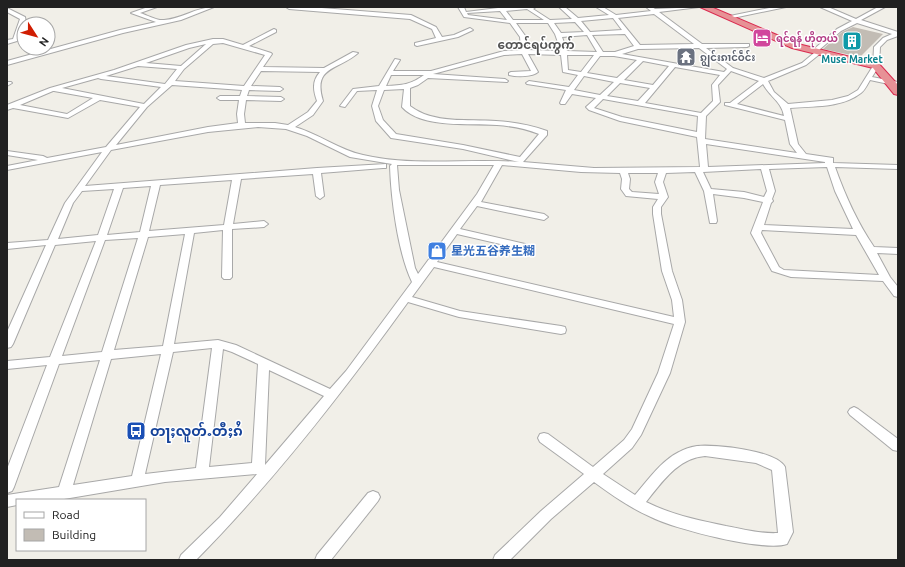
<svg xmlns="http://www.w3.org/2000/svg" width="905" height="567" font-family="Ubuntu,'Noto Sans SC','Noto Sans Myanmar',sans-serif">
  <rect width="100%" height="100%" fill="#f1efe8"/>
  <polygon fill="#c2bcb4" points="853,27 883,34 860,57 823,49 842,32"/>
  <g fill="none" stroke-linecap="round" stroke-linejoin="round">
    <g stroke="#a8a8a8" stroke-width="2">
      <g id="minor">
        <path d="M148,7H157L140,13C147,15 157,21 164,20C182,19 196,7 214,7L181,20L123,33L7,65V61L120,30L156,22L131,13Z"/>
        <polygon points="286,7 309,7 411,15 436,27 442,37 454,35 470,28 473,30 458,37 417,46 415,45 415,43 436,38 432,29 410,19 289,9"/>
        <path d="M458,7H464L466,12L498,8L497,7H536L533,9L550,20L572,19L559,7H565L578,18L609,15L596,7H603L616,15L651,11L646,7H652L655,9L699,7L659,12L702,44H749V46L747,47L706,48L733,68L764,78L802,63L814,53L812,51L813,50L837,29L852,21L820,7H828L856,19L878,7H885L861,20L898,32V36L887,40L880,47L879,66L872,77L898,82V86L870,80C867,85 865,90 861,93C842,108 813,106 790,108L798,144L806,154L833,158V163L898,165V169L835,167C845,195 857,222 874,247L898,248V254L877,253L890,277L898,287V297L894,296L883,281L791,277L772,271L751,233L763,202L744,198L713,194L717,221L716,223H710L704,191L695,172L666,173L663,182L668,197L661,207V214L672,271L682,300L685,322L670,373L641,435L632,448L603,474L635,495C648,480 661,461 679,452C684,449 691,447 697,446C714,444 776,450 785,467L793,532L787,544C764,552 674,529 651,517C630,508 612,495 594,482L551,519L510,560H493L495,555L541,511L584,474L540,442L538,438L540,434L544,433L548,434L593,467L624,440L632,429L658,373L674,324L434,267L412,297L460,311L561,326L565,327L566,330L565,333L561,334L459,317L408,302C344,391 273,482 196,560H179L181,555L220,517L257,474L165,482L64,499L17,500V505L7,507V495L59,487L100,360L59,364L14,487L12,491L7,493V469L47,365L7,369V361L50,357L96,241L55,245L13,344L11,347L7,348V332L46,245L7,249V243L48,240L65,203L102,152L7,170V166L38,160L7,155V151L43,156L47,158L106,147L140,107L100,100L68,118L13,108L7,110V105L50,88L114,70L186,45L213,39H223L243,45L274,29L276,30V32L249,46L271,53L272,54L263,67L324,68L353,52L358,53C339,70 312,66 323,101L313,115L295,127C319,134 339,150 363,155C414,167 468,158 519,162L463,149L391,138L376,121L372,106L377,90L357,91L345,107L340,106L353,89L379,86L395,59L400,60L393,71H431L504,51L521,50L520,37L510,23L464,17ZM527,9L544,20H513L506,11ZM500,11L507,20L468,15L467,13ZM654,14L694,44L640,45L618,18ZM613,18L622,30L590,32L581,21ZM575,22L584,32L561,33L554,23ZM516,23H548L555,34L561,51L527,50L526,37ZM857,23L892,34L883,38L874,47L873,66L858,90L848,96L832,100L788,104L774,92L768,81L806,65L821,53L822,52L819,50L841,31ZM625,34L634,46L615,52H603L592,35ZM587,35L597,52L567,51L562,37ZM223,43L265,55L244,86L175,81L184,69L213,44ZM206,44L181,66L146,63L189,48ZM699,48L727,69L724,72L622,54L638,49ZM522,54L531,71L511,72L509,73V75C517,77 532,77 538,72L528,54L561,55L563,72L578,75L569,87L529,81L526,83L527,84L566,90L560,103L561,104H565L572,94L596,98L586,107L589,110L620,121L697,137L700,167L594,168L523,162L547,135V131C530,125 513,122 496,121C468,119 433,124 410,106V88L418,85L428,78L507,82L508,81L505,79L433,74L504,55ZM567,55H594L581,72L568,70ZM600,56H614L637,60L617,78L587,73ZM643,61L669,66L653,85L624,80ZM138,66L177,69L165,84L106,76ZM675,67L720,75L712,85L713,101L701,113L645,103ZM261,71L320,72C312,81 313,90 317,101L308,112L288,125L275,123H245L244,114L246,100L281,101L284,99L281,97L247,96L249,90L280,91L283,89L280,87L251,86ZM731,71L759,81L730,103H725V105L785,120L790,144L797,153L705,139L706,116L720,102L718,85ZM391,75H424C410,85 403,85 386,86ZM584,76L614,82L600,95L574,90ZM98,78L101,79L161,87L144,104L62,88ZM620,83L650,88L638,101L607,96ZM763,84C770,97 782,102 784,116L737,104ZM172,85L242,90L240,96H220L217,98L220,100H239L237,114L238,123L208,127L116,145L147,107ZM404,89L402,107C422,129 470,123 497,125C512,126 526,129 539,134L520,157L463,145L396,134L383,120L378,106L384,90ZM53,91H54L93,98L67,114L20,105ZM603,99L698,116L697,132L622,117L594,108ZM258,127L286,129L307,136L350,157L392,164L390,166C391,199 398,253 412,282L346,371L330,389L236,345L218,340L174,344L194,233L223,230L222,277L224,279H230L232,277V229L264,227L268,224L264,221L233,224L241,179L313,174L316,196L320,199L324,196L321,173L383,168H386V164L317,168L85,186L111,150L208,132ZM706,144L825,162V163L708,167ZM397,165H494L477,194L418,274L415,268L399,190ZM502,165L581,172L620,173L622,179L621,189L626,196L658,199L653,207V214L662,271L672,300L674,317L437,262L457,234L522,249L525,248L527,246L525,244L460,229L477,206L544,220L548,217L544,214L481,202ZM827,167L835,191L853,229L764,225L771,203L773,201L772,199L775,191L769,169ZM761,169L767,191L764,197L744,192L711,189L703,172ZM628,173H658L655,182L659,194L632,192L629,189L630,179ZM232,180L224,225L149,231L160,185ZM151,186L140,232L107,235L123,188ZM114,189L98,235L58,239L73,203L82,191ZM762,230L856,235L879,275L784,270L779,267L761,233ZM185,234L163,346L114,350L148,237ZM138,238L102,352L62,356L105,240ZM212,348L196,468L145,474L173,352ZM223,349L232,352L258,364L252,463L209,467ZM161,354L132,476L73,485L111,359ZM269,370L324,396L265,465ZM705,456L756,463L772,470L778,533C760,534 743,529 726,526C698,520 672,515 646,502C662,482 678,458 705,456Z"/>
        <polygon points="774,7 786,7 728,19 725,17"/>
        <polygon points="7,8 25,17 26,22 17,41 7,44 7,40 13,39 20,19 7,12"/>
        <polygon points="7,82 11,82 12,83 7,86"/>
        <polygon points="854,407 858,409 898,439 898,451 893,450 850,415 848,412 850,409"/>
        <polygon points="373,491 378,493 380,497 378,501 331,560 315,560 317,555 368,493"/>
      </g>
    </g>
    <g stroke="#da2a4f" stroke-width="2">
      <polygon id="highway" points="700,7 711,7 798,44 879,64 898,85 898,95 894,94 873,68 792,48"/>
    </g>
    <use href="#minor" fill="#fff" fill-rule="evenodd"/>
    <use href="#highway" fill="#e79196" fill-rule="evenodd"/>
  </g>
  <defs>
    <g id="hotel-square" transform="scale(1)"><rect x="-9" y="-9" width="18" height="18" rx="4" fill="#d1479c" stroke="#fff"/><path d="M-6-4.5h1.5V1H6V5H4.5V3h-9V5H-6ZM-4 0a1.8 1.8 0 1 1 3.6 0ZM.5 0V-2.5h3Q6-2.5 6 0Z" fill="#fff"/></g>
    <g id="building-square" transform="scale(1)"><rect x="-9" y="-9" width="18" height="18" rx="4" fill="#0f9aa8" stroke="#fff"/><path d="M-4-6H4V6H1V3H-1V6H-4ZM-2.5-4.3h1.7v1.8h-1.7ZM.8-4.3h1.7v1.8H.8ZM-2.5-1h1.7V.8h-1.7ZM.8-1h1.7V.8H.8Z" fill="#fff"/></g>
    <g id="temple-square" transform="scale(1)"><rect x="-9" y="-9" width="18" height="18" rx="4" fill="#6b7280" stroke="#fff"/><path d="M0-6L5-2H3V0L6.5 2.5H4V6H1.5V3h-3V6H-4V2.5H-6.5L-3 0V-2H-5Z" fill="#fff"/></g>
    <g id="shop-square" transform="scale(1)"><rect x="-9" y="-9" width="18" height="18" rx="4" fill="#3f7fe0" stroke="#fff"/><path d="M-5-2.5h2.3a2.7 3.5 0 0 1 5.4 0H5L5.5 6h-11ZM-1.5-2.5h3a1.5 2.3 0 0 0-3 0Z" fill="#fff"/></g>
    <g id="bus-square" transform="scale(1)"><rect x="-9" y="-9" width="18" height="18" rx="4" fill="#1a4fb4" stroke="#fff"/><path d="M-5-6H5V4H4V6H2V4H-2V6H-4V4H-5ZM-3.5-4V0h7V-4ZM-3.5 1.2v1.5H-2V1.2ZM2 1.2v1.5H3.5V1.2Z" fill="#fff"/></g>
  </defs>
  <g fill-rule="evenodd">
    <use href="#hotel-square" x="762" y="38"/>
    <use href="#building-square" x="852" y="41"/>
    <use href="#temple-square" x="686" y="57"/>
    <use href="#shop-square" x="437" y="251"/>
    <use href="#bus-square" x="136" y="431"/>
  </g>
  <g text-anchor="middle" stroke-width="3" stroke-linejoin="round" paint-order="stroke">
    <g font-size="10" font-weight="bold" fill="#b23c85" stroke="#fff" text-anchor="start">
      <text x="776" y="42">ရင်ရန် ဟိုတယ်</text>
    </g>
    <g font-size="10" font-weight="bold" fill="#5b616d" stroke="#fff" text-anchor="start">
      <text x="700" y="61">ၵျွင်းၵၢင်ဝဵင်း</text>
    </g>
    <g font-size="10" font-weight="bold" fill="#0d838f" stroke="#fff">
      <text x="852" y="63">Muse Market</text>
    </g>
    <g font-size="12" font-weight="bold" fill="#545454" stroke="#fff">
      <text x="536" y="49">တောင်ရပ်ကွက်</text>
    </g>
    <g font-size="12" font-weight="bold" fill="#366cbe" stroke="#fff" text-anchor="start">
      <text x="451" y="255">星光五谷养生糊</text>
    </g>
    <g font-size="14" font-weight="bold" fill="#164399" stroke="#fff" text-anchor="start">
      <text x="150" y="436">တႃႈလူတ်ႉတီႈၵႆ</text>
    </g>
  </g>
  <rect width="905" height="567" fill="none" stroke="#212121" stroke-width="16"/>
  <rect x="16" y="499" width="130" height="52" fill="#ffffff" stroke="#a6a6a6"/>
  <rect x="24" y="512" width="20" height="6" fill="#ffffff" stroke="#a6a6a6"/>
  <text x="52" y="519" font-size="12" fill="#212121">Road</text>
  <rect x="24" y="529" width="20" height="12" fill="#c2bcb4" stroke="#a6a6a6"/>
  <text x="52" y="539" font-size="12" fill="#212121">Building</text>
  <g transform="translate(36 36) rotate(126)"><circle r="19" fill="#ffffff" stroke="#a6a6a6"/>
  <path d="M0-3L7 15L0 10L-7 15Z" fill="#d01d02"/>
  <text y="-6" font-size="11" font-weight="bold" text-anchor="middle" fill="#212121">N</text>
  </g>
</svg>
